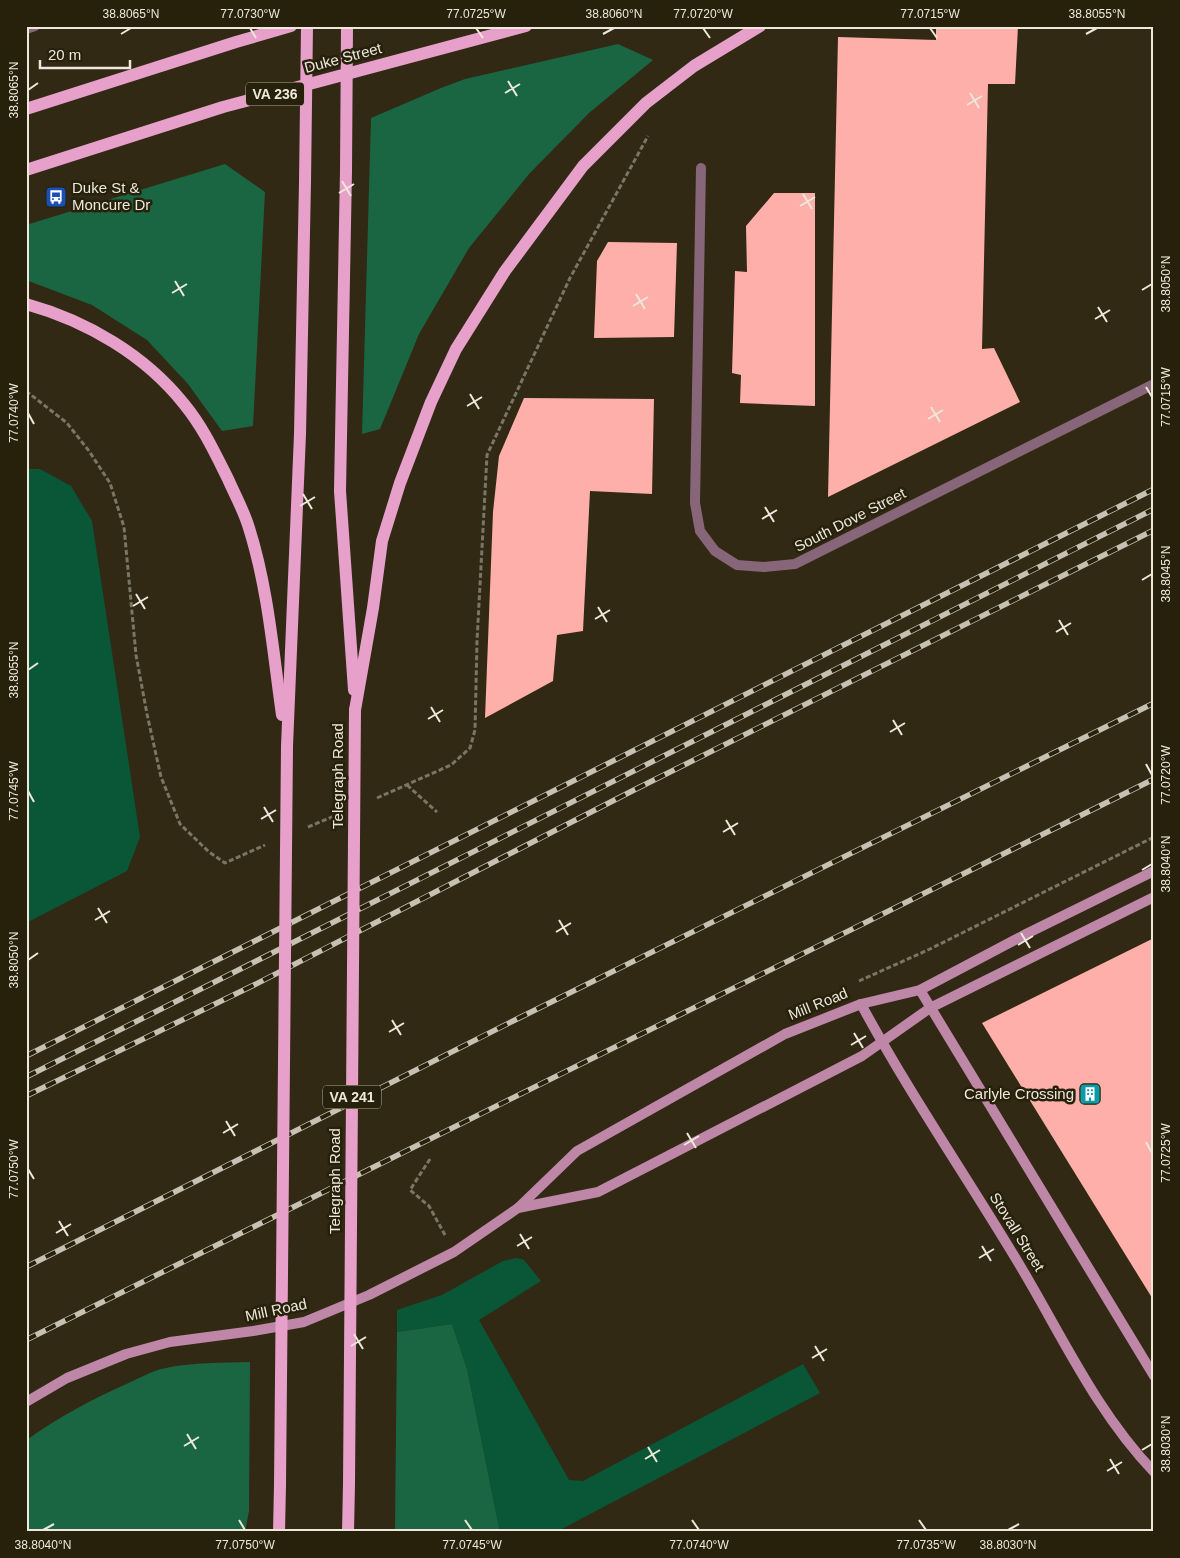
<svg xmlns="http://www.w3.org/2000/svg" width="1180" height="1558" font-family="Helvetica,sans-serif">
  <rect width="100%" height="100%" fill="#312914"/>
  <g fill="#095736">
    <polygon points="26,469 40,469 71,486 92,521 140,837 127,871 26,923"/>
    <polygon points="516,1258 524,1260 541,1281 479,1320 569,1480 583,1481 803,1364 820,1393 556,1532 500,1532 467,1369 452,1324 397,1332 397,1310 442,1295 503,1261"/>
  </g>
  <g fill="#1a6642">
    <polygon points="618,44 653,60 589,113 529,174 469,248 419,334 380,429 362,434 371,118 441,88 465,79"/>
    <polygon points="225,164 265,192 253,426 222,431 188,384 147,340 92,305 26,280 26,225"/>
    <polygon points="452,1324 467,1369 500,1532 395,1532 397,1332"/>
    <path d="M250,1362L249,1511L245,1532H26V1441L28,1439C59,1417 89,1401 124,1385C138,1379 151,1371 166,1368C193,1362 223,1363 250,1362Z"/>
  </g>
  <g fill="#feafa9">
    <polygon points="936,26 1018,26 1015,84 988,84 982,349 994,348 1020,402 828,497 838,37 936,40"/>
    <polygon points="774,193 815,193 815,406 740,403 741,375 732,373 735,271 747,272 746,226"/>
    <polygon points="608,242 677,243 674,337 594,338 597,261"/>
    <polygon points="524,398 654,399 652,494 590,491 583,631 557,635 553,681 485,718 493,512 499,456"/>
    <polygon points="1154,938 1154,1301 982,1023"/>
  </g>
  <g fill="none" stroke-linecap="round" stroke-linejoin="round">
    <g stroke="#7b7563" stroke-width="3" stroke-dasharray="5 2.5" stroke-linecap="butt">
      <polyline points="26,391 67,423 89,451 110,483 124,527 136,655 147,714 161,777 180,824 209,852 225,863 265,845"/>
      <polyline points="407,785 437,812"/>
      <polyline points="377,798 451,765 470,748 475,730 477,641 487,455 570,278 648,136"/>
      <polyline points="308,827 332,817"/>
      <polyline points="859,981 930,949 1154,837"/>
      <polyline points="430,1159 410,1190 429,1206 445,1235"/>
    </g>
    <g stroke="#88667a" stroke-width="10">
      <polyline points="26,29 35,26"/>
      <polyline points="701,168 695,503 700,531 715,551 737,565 764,567 795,564 1154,384"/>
    </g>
    <g stroke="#be87a7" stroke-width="10">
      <polyline points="920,990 1154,1376"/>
      <path d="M861,1004C910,1095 969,1180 1022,1269C1063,1338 1098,1414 1154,1472"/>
      <polyline points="518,1208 598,1192 862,1056 930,1008 1154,897"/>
      <polyline points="26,1402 67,1378 126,1354 170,1342 253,1331 304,1322 369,1295 454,1252 518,1208 577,1151 785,1034 861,1004 920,990 1026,934 1154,871"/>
    </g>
    <g stroke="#e7a0ca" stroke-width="12">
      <polyline points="26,109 236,42 291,26"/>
      <polyline points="26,170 223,107 526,26"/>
      <polyline points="346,171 340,491 354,690"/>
      <path d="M26,304C87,321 145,355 184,404C203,427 215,453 228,479C235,495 244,511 249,528C268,588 273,652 282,715"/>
      <polyline points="355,710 373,608 382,541 400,483 431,402 456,349 505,271 583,166 646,103 694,66 760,26"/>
      <polyline points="287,746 300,434 305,182"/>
      <polyline points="279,1532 280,1485"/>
      <polyline points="348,1532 349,1484"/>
    </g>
    <g stroke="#c7c1b3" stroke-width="5.5">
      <g id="rail">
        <polyline points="26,1056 1154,489"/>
        <polyline points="26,1077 1154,509"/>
        <polyline points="26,1096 254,985 636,789 1154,530"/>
        <polyline points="26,1267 515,1020 1154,703"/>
        <polyline points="26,1340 1154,779"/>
      </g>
    </g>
    <use href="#rail" stroke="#27200b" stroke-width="4" stroke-dasharray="11" stroke-linecap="butt"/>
    <g stroke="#e7a0ca" stroke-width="12">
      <polyline points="346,171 347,26"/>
      <polyline points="305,182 307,26"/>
      <polyline points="349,1484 355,710"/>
      <polyline points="280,1485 287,746"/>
    </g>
  </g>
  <path fill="none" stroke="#ede8db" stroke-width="2" d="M250,28L256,38M476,28L483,38M703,28L710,38M930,28L937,38M121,34L131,28M603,34L614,28M1086,34L1097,28M508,81L517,96M28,90L38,83M505,93L520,84M970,93L979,108M967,105L982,96M342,181L351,196M339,193L354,184M803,194L812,209M800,206L815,197M175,281L184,296M1142,290L1152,284M172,293L187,284M636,294L645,309M633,306L648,297M1098,307L1107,322M1095,319L1110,310M1146,387L1152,397M470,394L479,409M467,406L482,397M931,407L940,422M28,413L34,424M928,419L943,410M303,494L312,509M300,506L315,497M765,507L774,522M762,519L777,510M1142,580L1152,574M136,594L145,609M133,606L148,597M598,607L607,622M595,619L610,610M1059,620L1068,635M1056,632L1071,623M28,670L38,663M431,707L440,722M428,719L443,710M893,720L902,735M890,732L905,723M1146,764L1152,775M28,791L34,802M264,807L273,822M261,819L276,810M726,820L735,835M723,832L738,823M1142,870L1152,864M98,908L107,923M95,920L110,911M559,920L568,935M556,932L571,923M1021,933L1030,948M1018,945L1033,936M28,960L38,953M392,1020L401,1035M389,1032L404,1023M854,1033L863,1048M851,1045L866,1036M226,1121L235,1136M223,1133L238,1124M687,1133L696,1148M1146,1142L1152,1153M684,1145L699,1136M28,1169L34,1179M59,1221L68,1236M56,1233L71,1224M520,1234L529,1249M517,1246L532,1237M982,1246L991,1261M979,1258L994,1249M354,1334L363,1349M351,1346L366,1337M815,1346L824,1361M812,1358L827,1349M187,1434L196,1449M184,1446L199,1437M648,1447L657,1462M1142,1450L1152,1444M645,1459L660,1450M1110,1459L1119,1474M1107,1471L1122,1462M239,1520L245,1530M465,1520L472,1530M692,1520L699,1530M919,1520L926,1530M43,1530L54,1524M1008,1530L1019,1524"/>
  <defs>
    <g id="bus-square" transform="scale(1.125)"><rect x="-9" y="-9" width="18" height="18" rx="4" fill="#1a4fb4" stroke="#27200b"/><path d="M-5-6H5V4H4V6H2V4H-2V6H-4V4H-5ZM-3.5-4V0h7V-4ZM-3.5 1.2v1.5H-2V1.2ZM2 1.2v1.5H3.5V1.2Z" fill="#fff"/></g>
    <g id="building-square" transform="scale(1.125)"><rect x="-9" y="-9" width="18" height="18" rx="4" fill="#0f9aa8" stroke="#27200b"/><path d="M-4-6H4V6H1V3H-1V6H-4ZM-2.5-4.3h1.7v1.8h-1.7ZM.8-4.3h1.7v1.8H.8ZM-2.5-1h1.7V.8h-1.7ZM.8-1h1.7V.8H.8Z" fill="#fff"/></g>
  </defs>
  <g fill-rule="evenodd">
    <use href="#bus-square" x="56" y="197"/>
    <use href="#building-square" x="1090" y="1094"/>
  </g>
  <g text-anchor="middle" stroke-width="5" stroke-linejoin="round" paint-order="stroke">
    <g fill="#27200b" stroke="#b2ac9d" stroke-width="1">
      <rect x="246" y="82.5" width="58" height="23" rx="4"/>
      <rect x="323" y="1085.5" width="58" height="23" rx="4"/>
    </g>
    <g font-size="14" font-weight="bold" fill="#ede8db">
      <text x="275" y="99">VA 236</text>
      <text x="352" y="1102">VA 241</text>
    </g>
    <g font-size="15" fill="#ede8db" stroke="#27200b">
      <text transform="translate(343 58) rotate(-15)" y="5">Duke Street</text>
      <text transform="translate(850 520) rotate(-27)" y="5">South Dove Street</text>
      <text transform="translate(338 776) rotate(-90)" y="5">Telegraph Road</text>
      <text transform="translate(818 1004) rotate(-22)" y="5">Mill Road</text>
      <text transform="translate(335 1181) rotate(-90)" y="5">Telegraph Road</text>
      <text transform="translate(1017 1232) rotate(58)" y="5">Stovall Street</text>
      <text transform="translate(276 1310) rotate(-12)" y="5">Mill Road</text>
    </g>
    <g font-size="15" fill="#ede8db" stroke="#27200b" text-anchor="start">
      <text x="72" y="193">Duke St &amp;<tspan x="72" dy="17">Moncure Dr</tspan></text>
      <text x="1074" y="1099" text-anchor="end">Carlyle Crossing</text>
    </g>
  </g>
  <rect width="1180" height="1558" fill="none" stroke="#27200b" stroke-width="55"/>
  <path d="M40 60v8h90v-8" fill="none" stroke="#ede8db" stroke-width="2.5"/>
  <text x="48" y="60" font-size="15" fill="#ede8db" stroke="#27200b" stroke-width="4" paint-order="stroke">20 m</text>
  <rect x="28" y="28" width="1124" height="1502" fill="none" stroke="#ede8db" stroke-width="2"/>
  <g font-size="12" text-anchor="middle" fill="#ede8db">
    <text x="131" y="18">38.8065°N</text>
    <text x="250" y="18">77.0730°W</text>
    <text x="476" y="18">77.0725°W</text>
    <text x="614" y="18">38.8060°N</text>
    <text x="703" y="18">77.0720°W</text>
    <text x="930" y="18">77.0715°W</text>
    <text x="1097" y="18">38.8055°N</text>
    <text transform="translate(14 90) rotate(-90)" y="4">38.8065°N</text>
    <text transform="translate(1166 284) rotate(-90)" y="4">38.8050°N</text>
    <text transform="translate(1166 397) rotate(-90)" y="4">77.0715°W</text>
    <text transform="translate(14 413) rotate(-90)" y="4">77.0740°W</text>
    <text transform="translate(1166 574) rotate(-90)" y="4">38.8045°N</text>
    <text transform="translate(14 670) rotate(-90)" y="4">38.8055°N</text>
    <text transform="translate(1166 775) rotate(-90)" y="4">77.0720°W</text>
    <text transform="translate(14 791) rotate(-90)" y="4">77.0745°W</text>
    <text transform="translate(1166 864) rotate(-90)" y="4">38.8040°N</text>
    <text transform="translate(14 960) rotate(-90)" y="4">38.8050°N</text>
    <text transform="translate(1166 1153) rotate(-90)" y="4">77.0725°W</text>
    <text transform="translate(14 1169) rotate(-90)" y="4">77.0750°W</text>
    <text transform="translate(1166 1444) rotate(-90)" y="4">38.8030°N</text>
    <text x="43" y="1549">38.8040°N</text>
    <text x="245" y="1549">77.0750°W</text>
    <text x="472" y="1549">77.0745°W</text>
    <text x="699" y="1549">77.0740°W</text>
    <text x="926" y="1549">77.0735°W</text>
    <text x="1008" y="1549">38.8030°N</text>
  </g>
</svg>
